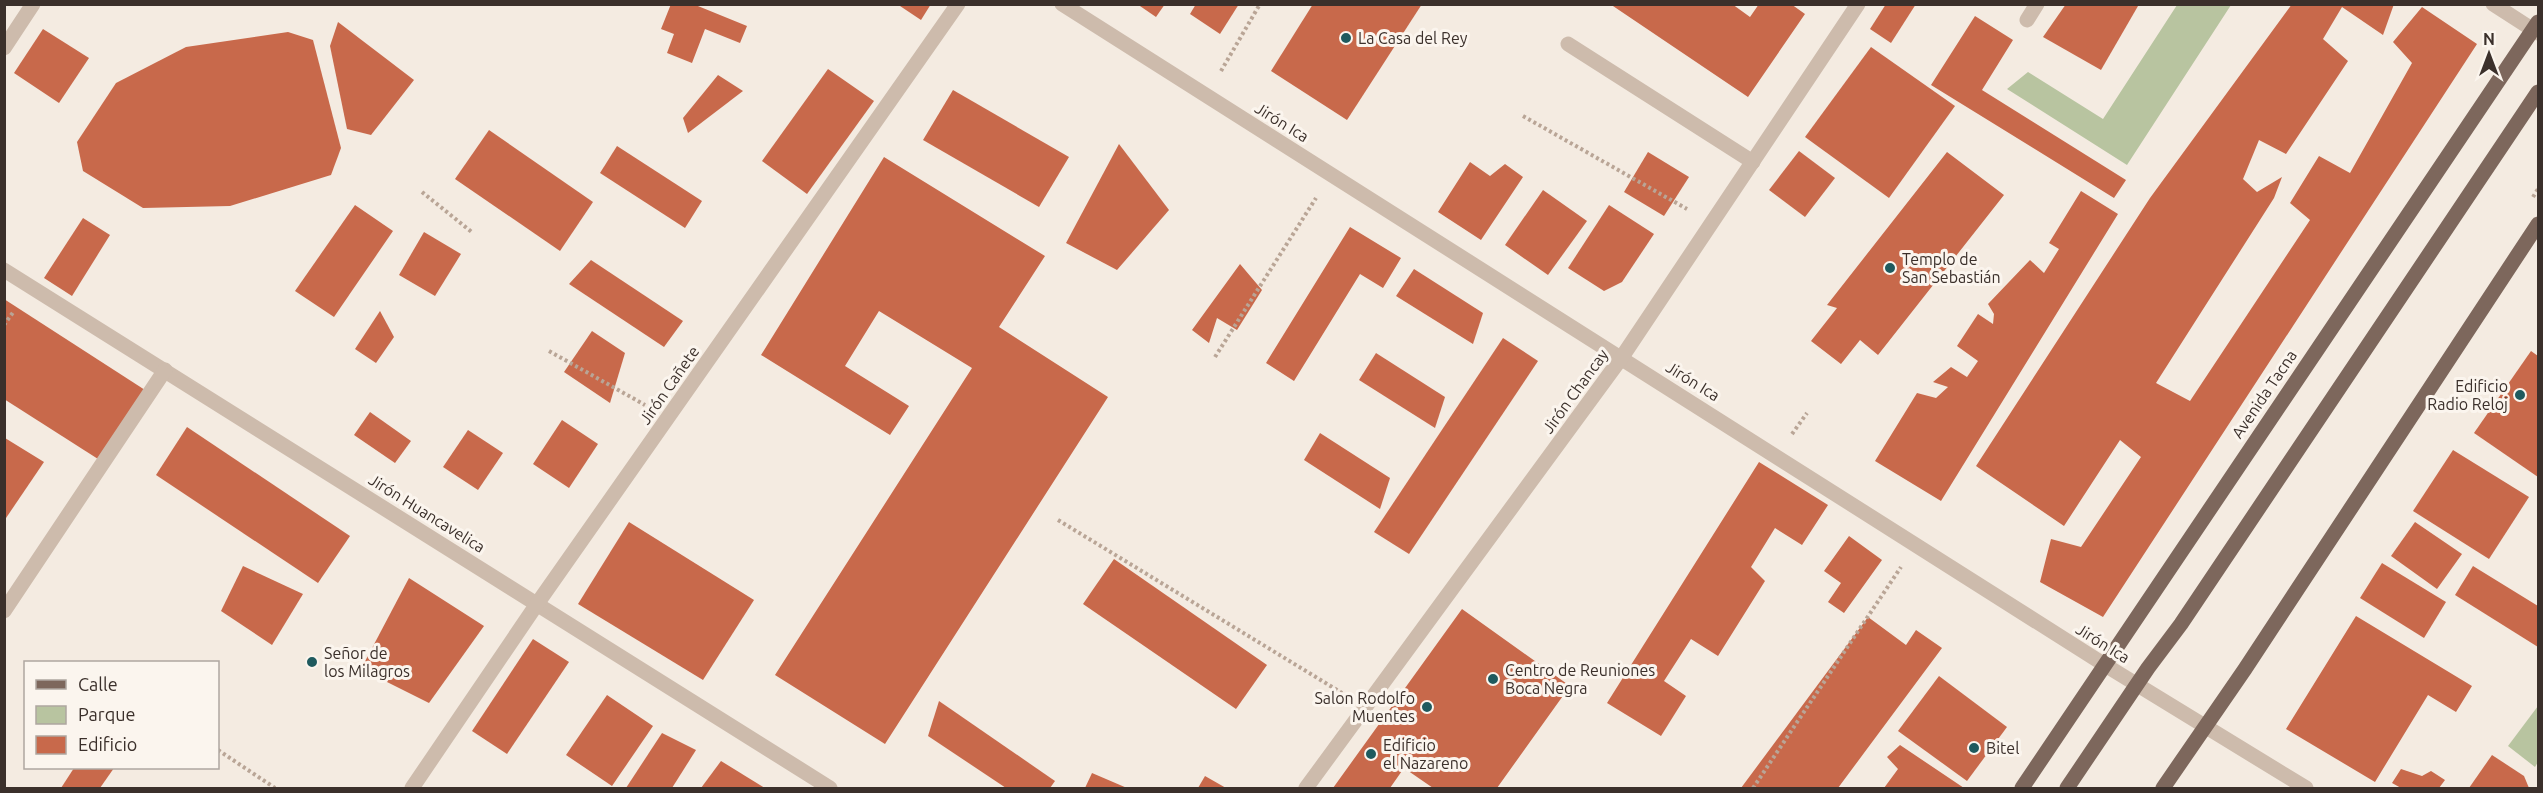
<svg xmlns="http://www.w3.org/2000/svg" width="2543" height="793" font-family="Ubuntu,sans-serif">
  <rect width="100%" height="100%" fill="#f4ebe1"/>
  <g fill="#b8c4a0">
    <polygon points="2177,5 2231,5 2127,165 2007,89 2028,72 2103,119"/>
    <polygon points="2538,706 2538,762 2535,767 2508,746"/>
  </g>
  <g fill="#c8694b">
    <polygon points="671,4 693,4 747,26 740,43 705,29 692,63 667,53 674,34 661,29"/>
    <polygon points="897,4 931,4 921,20"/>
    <polygon points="1137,4 1165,4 1156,17"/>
    <polygon points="1196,4 1239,4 1220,34 1190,14"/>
    <polygon points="1313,4 1422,4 1347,120 1271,71"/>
    <polygon points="1610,4 1732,4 1750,17 1759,4 1791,4 1805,14 1748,97"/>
    <polygon points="1886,4 1916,4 1891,43 1870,29"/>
    <polygon points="2066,4 2138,6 2101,70 2043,37"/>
    <polygon points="2292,4 2394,4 2383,35 2342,7 2323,39 2348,61 2286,154 2259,140 2243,179 2257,192 2282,177 2274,198 2156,383 2190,401 2310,220 2290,203 2319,156 2350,173 2412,63 2393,42 2422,7 2477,44 2103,617 2040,582 2051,539 2081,547 2141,457 2120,440 2064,526 1976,466 2150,198"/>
    <polygon points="1975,16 2013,40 1982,90 2126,180 2114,198 1931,85"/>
    <polygon points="338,22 414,80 371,135 347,129 330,46"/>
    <polygon points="43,29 89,58 59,103 14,73"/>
    <polygon points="288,32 313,40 341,148 331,175 230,206 143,208 83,171 77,142 116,83 186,47"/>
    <polygon points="1871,47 1955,106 1889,198 1805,137"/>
    <polygon points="828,69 874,101 807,194 762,161"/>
    <polygon points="718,75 743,91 688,133 683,118"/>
    <polygon points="953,90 1069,157 1039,207 923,140"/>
    <polygon points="489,130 593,202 560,251 455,179"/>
    <polygon points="1119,144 1169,210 1117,270 1066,243"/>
    <polygon points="617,146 702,201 685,228 600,173"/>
    <polygon points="1799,151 1835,178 1805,217 1769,190"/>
    <polygon points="1648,152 1689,177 1664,216 1624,192"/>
    <polygon points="1947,152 2004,195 1878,355 1860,340 1841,364 1811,341 1837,308 1827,305"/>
    <polygon points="884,157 1045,256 999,327 1108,397 885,744 775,675 972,368 879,311 845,366 909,406 890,435 761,355"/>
    <polygon points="1470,162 1490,176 1505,164 1523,177 1481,240 1438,212"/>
    <polygon points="1543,190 1587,221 1548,275 1505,245"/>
    <polygon points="2081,191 2118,214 1941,501 1875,461 1917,393 1936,398 1948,387 1933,382 1951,367 1967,377 1978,361 1957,346 1978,314 1993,324 1994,314 1988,304 2030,260 2044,273 2059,249 2049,243"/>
    <polygon points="355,205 393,231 334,317 295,291"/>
    <polygon points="1609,205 1654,234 1622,282 1604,291 1568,268"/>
    <polygon points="83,218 110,235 72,296 44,278"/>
    <polygon points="1350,227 1401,258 1383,288 1360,274 1294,381 1266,363"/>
    <polygon points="424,232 461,254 435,296 399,275"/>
    <polygon points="591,260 683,321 664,347 569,284"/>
    <polygon points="1240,264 1262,290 1237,330 1217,318 1209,343 1192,330"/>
    <polygon points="1414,269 1483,313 1473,344 1396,296"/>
    <polygon points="4,299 145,390 98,459 4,399"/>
    <polygon points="380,311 394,337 376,363 355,349"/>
    <polygon points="592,331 625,353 610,403 564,372"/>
    <polygon points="1503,338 1538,361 1409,554 1374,532"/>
    <polygon points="2531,351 2538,356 2538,477 2474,433"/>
    <polygon points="1376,353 1445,397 1435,428 1359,380"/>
    <polygon points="370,412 411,441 395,463 354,435"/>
    <polygon points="562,420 598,444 569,488 533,464"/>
    <polygon points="187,427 350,536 318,583 156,475"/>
    <polygon points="468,430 503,453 478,490 443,467"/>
    <polygon points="1320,433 1390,478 1380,509 1304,460"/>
    <polygon points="5,438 44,462 4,521 4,440"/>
    <polygon points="2453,450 2529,497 2489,559 2413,511"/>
    <polygon points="1759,462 1828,505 1802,545 1775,528 1751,567 1765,581 1718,656 1691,639 1664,681 1686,696 1661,736 1607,703"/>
    <polygon points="629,522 754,600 703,680 578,604"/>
    <polygon points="2415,522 2462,554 2437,589 2391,556"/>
    <polygon points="1849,536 1882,560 1844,613 1828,602 1841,583 1824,571"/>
    <polygon points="1114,559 1267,665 1236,709 1083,604"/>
    <polygon points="2382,563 2446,602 2424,638 2360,598"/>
    <polygon points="243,566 303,594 272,645 221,611"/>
    <polygon points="2473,566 2538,606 2538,647 2455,595"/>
    <polygon points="409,578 484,626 429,703 361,669"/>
    <polygon points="1462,609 1570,686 1497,788 1433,788 1404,768 1390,788 1333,788"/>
    <polygon points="2356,616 2472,686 2456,712 2428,695 2375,782 2286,729"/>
    <polygon points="1868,617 1906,645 1916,630 1942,648 1838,788 1741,788"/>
    <polygon points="533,639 569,662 507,754 472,731"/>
    <polygon points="1939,676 2007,727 1967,781 1898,731"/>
    <polygon points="607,695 653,726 612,786 566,755"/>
    <polygon points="939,701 1055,781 1050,788 1006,788 928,736"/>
    <polygon points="662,733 696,750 672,788 626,788"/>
    <polygon points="1900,745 1964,788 1884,788 1898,769 1887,757"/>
    <polygon points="2492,755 2524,776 2529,788 2469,788"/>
    <polygon points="721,761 765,788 701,788"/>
    <polygon points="74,768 114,768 100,788 61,788"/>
    <polygon points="2401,769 2422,776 2431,771 2445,780 2439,788 2401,788 2392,783"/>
    <polygon points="1092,773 1127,788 1085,788"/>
    <polygon points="1205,776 1226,788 1198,788"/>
  </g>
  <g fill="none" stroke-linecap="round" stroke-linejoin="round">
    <g stroke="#b9a596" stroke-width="4" stroke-dasharray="3 3" stroke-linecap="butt">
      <polyline points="1221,71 1260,4"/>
      <polyline points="1523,116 1687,209"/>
      <polyline points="422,192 473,233"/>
      <polyline points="2533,197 2538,189"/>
      <polyline points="4,325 14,311"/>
      <polyline points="549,351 645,405"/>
      <polyline points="1215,357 1316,198"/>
      <polyline points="1792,434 1807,413"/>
      <polyline points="1058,520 1342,693"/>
      <polyline points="218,750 275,788"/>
      <polyline points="1753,788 1901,567"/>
    </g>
    <g stroke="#cdbbac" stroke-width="15">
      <polyline points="1062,4 2105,665 2306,788"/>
      <polyline points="2493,4 2538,33"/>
      <polyline points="2027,20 2037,4"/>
      <polyline points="1568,44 1753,162"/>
      <polyline points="4,48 33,4"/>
      <polyline points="4,270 830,788"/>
      <polyline points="4,611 165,370"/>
      <polyline points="412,788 537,604 958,4"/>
      <polyline points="1306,788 1622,357 1858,4"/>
    </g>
    <g stroke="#7d675c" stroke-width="15">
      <polyline points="2022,788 2538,22"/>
      <polyline points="2067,788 2148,668 2181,624 2538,92"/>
      <polyline points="2163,788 2245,669 2538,224"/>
    </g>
  </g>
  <g fill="#1f5a5e" stroke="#fbf5ee" stroke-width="2">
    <circle cx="1346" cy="38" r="6"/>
    <circle cx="1890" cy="268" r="6"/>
    <circle cx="2520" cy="395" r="6"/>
    <circle cx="312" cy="662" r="6"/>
    <circle cx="1493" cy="679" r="6"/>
    <circle cx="1427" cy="707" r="6"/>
    <circle cx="1974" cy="748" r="6"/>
    <circle cx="1371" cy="754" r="6"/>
  </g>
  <g text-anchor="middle" stroke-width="6" stroke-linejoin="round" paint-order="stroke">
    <g font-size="16" fill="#3b302b" stroke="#fbf5ee" text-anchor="start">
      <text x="1358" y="44">La Casa del Rey</text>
      <text x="1902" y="265">Templo de<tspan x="1902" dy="18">San Sebastián</tspan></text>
      <text x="2508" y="392" text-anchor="end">Edificio<tspan x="2508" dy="18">Radio Reloj</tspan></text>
      <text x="324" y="659">Señor de<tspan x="324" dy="18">los Milagros</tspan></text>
      <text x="1505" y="676">Centro de Reuniones<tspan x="1505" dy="18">Boca Negra</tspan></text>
      <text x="1415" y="704" text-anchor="end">Salon Rodolfo<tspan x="1415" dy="18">Muentes</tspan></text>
      <text x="1383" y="751">Edificio<tspan x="1383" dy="18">el Nazareno</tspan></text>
      <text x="1986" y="754">Bitel</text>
    </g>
    <g font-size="16" fill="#3b302b" stroke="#fbf5ee">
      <text transform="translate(1282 122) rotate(32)" y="6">Jirón Ica</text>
      <text transform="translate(1693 381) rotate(32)" y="6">Jirón Ica</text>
      <text transform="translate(669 385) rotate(-55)" y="6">Jirón Cañete</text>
      <text transform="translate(1575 391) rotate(-54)" y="6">Jirón Chancay</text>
      <text transform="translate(2264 394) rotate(-56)" y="6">Avenida Tacna</text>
      <text transform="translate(427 513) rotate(32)" y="6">Jirón Huancavelica</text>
      <text transform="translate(2103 643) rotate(32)" y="6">Jirón Ica</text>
    </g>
  </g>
  <rect width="2543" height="793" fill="none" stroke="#3b302b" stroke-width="12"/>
  <rect x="24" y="661" width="195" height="108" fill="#fbf5ee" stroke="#aea6a0" stroke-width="1.5"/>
  <rect x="36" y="680" width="30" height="9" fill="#7d675c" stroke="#aea6a0" stroke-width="1.5"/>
  <text x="78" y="691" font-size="18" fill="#3b302b">Calle</text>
  <rect x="36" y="706" width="30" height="18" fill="#b8c4a0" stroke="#aea6a0" stroke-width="1.5"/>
  <text x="78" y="721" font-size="18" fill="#3b302b">Parque</text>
  <rect x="36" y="736" width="30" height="18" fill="#c8694b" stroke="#aea6a0" stroke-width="1.5"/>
  <text x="78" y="751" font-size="18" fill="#3b302b">Edificio</text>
  <g transform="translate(2489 54)" stroke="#fbf5ee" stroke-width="4.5" paint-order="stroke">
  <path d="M0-4.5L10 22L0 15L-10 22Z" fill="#3b302b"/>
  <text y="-9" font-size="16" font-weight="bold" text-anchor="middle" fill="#3b302b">N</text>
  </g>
</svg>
